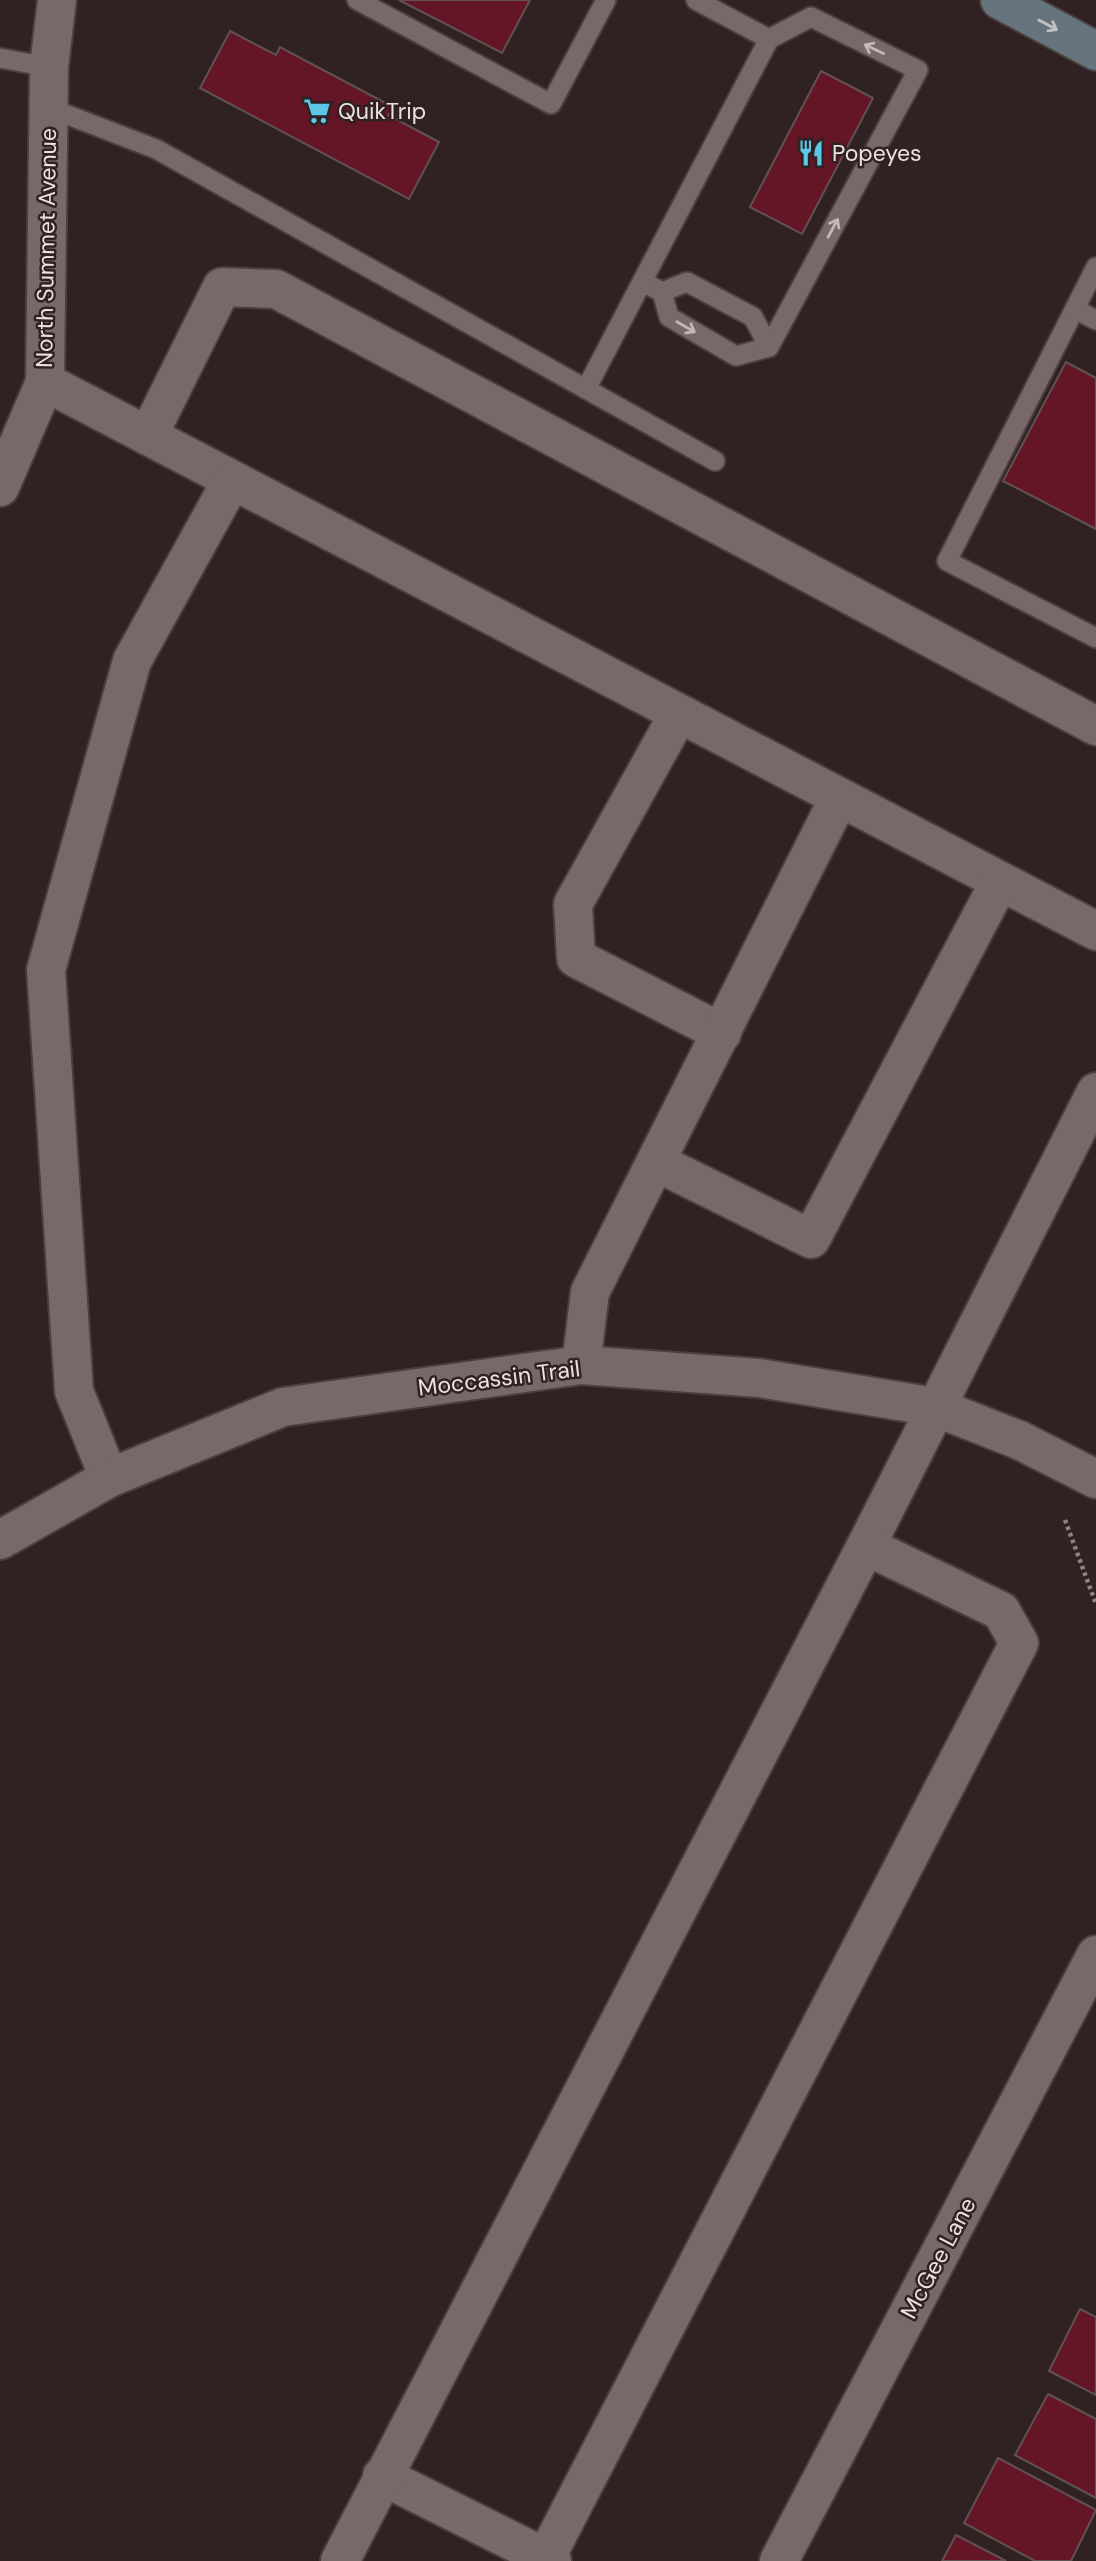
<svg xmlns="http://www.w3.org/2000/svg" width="1096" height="2561" font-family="'DM Sans',sans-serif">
  <rect width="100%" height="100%" fill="#302223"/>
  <g fill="#641627" stroke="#615152" stroke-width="2">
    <polygon points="399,0 530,0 502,53"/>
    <polygon points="230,31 276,55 280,47 393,107 388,115 439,142 409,199 200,88"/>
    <polygon points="821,71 873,98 802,234 750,207"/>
    <polygon points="1066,362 1096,378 1096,529 1003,481"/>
    <polygon points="1080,2309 1096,2317 1096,2395 1049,2371"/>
    <polygon points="1048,2394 1096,2419 1096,2498 1015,2455"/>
    <polygon points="998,2458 1096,2510 1071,2561 1035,2561 964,2523"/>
    <polygon points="956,2535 1006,2561 942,2561"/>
  </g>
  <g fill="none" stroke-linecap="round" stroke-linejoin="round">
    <g stroke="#4a3e3f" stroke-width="23">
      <g id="service">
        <polyline points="357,0 551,104 606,0"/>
        <polyline points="0,58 49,67"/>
        <polyline points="47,107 156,149 715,461"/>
        <polyline points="1096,267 947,561 1096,638"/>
        <polyline points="643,282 662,292 669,317 736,356 769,347 918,70 811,17 769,39"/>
        <polyline points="662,292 687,282 753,317 769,347"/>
        <polyline points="1075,309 1096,320"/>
        <polyline points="586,389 769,39 696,0"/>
      </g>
    </g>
    <g stroke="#4a3e3f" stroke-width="42">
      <g id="minor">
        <polyline points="45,382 1096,931"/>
        <polyline points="148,436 222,287 276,289 1096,726"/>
        <polyline points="0,487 45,382 49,67 57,0"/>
        <polyline points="678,715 573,904 576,958 722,1033"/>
        <polyline points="658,1163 811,1239 1000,881"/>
        <polyline points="581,1365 590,1292 839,798"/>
        <polyline points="109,1478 74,1391 46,970 132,661 232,480"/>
        <polyline points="0,1540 109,1478 283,1407 581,1365 759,1378 935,1407 1019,1440 1096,1479"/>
        <polyline points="866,1546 1096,1092"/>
        <polyline points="382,2476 552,2561"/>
        <polyline points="340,2561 866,1546 1001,1611 1019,1643 544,2561"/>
      </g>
    </g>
    <g stroke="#4a3e3f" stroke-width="42">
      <polyline id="tertiary" points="779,2561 1096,1955"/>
    </g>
    <g stroke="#4a3e3f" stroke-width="42">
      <polyline id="secondary" points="1000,0 1096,51"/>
    </g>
    <polyline stroke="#8e8283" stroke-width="4.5" stroke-dasharray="3.5 3.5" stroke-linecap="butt" points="1065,1520 1096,1604"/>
    <use href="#service" stroke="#796869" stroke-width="19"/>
    <use href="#minor" stroke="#796869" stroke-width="38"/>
    <use href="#tertiary" stroke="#796869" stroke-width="38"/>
    <use href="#secondary" stroke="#66757d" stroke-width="38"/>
  </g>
  <defs><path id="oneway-shaft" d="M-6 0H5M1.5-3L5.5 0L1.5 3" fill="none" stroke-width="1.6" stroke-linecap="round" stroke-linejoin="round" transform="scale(1.75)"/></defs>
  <use stroke="#c4c1c4" href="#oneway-shaft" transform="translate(1048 25) rotate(28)"/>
  <g stroke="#c4b7b8">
    <use href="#oneway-shaft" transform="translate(874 49) rotate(-154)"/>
    <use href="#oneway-shaft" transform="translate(833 228) rotate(-62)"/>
    <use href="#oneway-shaft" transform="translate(686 327) rotate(30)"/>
  </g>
  <defs>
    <g id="supermarket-bare" transform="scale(2.1)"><path d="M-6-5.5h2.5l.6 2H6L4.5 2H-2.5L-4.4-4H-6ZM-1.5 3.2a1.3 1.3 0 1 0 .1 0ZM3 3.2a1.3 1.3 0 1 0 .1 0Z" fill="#5dc7e8" stroke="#302223" stroke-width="2.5" paint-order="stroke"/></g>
    <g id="restaurant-bare" transform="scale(2.1)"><path d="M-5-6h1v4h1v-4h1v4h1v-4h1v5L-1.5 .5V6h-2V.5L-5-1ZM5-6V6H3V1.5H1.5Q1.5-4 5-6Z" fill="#5dc7e8" stroke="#302223" stroke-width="2.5" paint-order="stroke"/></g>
  </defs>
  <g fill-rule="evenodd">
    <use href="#supermarket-bare" x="317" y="111"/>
    <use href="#restaurant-bare" x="811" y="153"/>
  </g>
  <g text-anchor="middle" stroke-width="5" stroke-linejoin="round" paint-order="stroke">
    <g font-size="23" fill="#ece1e2" stroke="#302223" text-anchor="start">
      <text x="338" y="119">QuikTrip</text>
      <text x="832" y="161">Popeyes</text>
    </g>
    <g font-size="23" fill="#ece1e2" stroke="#302223">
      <text transform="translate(46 248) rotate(-89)" y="8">North Summet Avenue</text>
      <text transform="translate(499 1378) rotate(-7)" y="8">Moccassin Trail</text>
      <text transform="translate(938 2258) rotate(-62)" y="8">McGee Lane</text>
    </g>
  </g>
</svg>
